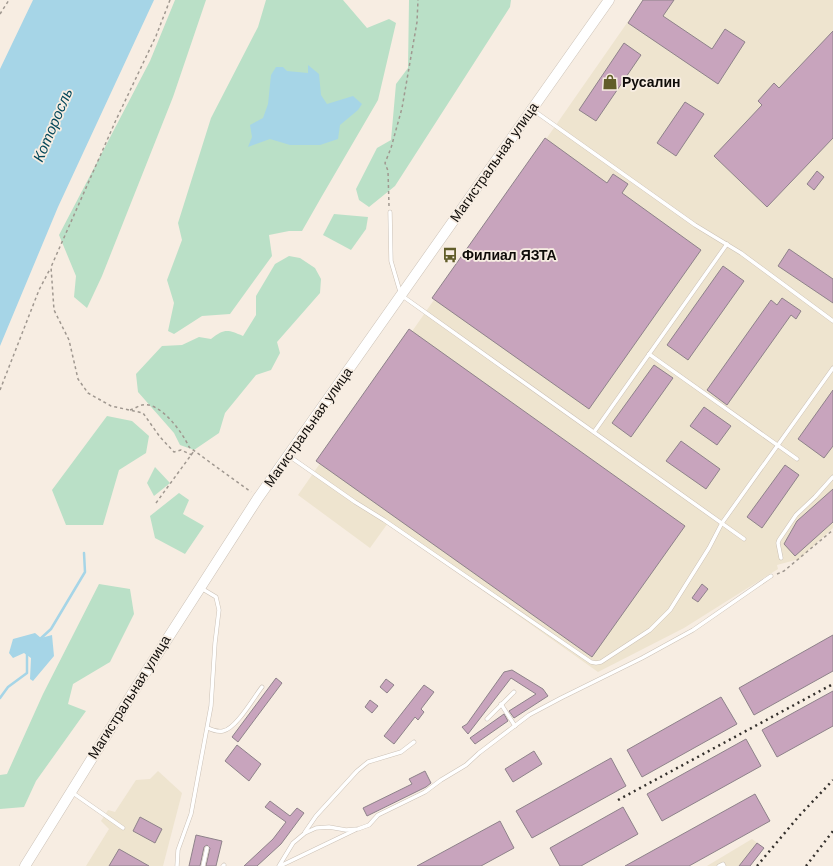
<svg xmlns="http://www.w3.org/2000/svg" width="833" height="866" font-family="Arial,sans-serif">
  <rect width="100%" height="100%" fill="#f7ede2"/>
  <g fill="#eee4cf">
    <polygon points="643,0 833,0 833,528 799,559 777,565 778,569 684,628 598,672 388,523 370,548 298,495"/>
    <polygon points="158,771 182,793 163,866 86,866 109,829 101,821 108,810 115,812 136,780 150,779"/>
    <polygon points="752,839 764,848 750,866 707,866"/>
  </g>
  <g fill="#bae0c7">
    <polygon points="175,0 206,0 173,97 102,276 87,308 74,297 76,276 59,235 150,61"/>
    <polygon points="266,0 343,0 367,28 389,19 396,23 378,100 322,196 302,231 289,231 269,235 272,256 230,314 202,316 174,334 168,331 174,303 167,280 182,240 178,223 211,118 258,27"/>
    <polygon points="409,0 511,0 510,7 395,186 369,207 359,200 356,189 377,148 391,140 396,84 408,68"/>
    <polygon points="334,214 368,217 366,229 351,250 323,235"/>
    <path d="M289,256L300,258L315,268L321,279L320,293L277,342L280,353L271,370L256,375L225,413L219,433L194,450L180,445L174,433L138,392L136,374L162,346L182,345L199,337L211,339C225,328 228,330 243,336L256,315V296L275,264Z"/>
    <polygon points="107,416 132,421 149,436 146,453 119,470 103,525 66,525 52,490"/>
    <polygon points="155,467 170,483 154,496 147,483"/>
    <polygon points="179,493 189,500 183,514 204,526 185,554 155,538 150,516"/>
    <polygon points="99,584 130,589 134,614 110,662 73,684 68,704 86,711 36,781 24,807 0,809 0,775 7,774 43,694"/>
  </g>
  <g fill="#a6d5e7">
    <polygon points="33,0 154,0 58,207 0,346 0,69"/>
    <polygon points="308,65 319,74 321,95 327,104 353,96 362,104 358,110 340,125 338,139 320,145 290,145 270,139 248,147 252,137 250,125 263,118 268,104 271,75 276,67 283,67 287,71 308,73"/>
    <polygon points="35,633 41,638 52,635 54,656 33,681 30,679 31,658 24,653 13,658 9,653 13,639"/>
  </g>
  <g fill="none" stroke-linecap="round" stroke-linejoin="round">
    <g stroke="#a6d5e7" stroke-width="2.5">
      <polyline points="39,640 51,629 85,572 84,553"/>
      <polyline points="0,698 8,687 27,673 27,652"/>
    </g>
  </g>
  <g fill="#c8a4bd" stroke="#8e828a">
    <polygon points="643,0 674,0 663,16 712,49 725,29 745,42 718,84 628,23"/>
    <polygon points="833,31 833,138 767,207 714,156 762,105 758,101 774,83 779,88"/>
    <polygon points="624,43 641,55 596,121 579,110"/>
    <polygon points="685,102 704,114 676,156 657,143"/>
    <polygon points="545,138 607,183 613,174 628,184 622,193 701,250 589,409 432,298"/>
    <polygon points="817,171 824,177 814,190 807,184"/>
    <polygon points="789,249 833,279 833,303 778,266"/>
    <polygon points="723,266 744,281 688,360 667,345"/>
    <polygon points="782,298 801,311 796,319 791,315 727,405 707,390 771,300 777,305"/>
    <polygon points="409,329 685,526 592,657 316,461"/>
    <polygon points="654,365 673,378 631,437 612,423"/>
    <polygon points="833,390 833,446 824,458 798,439"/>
    <polygon points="704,407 731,426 717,445 690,426"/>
    <polygon points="681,441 720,469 706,489 666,461"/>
    <polygon points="785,465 799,475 762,528 747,517"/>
    <polygon points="833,489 833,522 795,556 784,544 797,521"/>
    <polygon points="702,584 708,589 698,602 692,598"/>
    <polygon points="833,635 833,671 754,715 739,688"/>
    <polygon points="512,670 543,689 548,696 514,718 509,711 536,694 511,678 468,734 462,727 467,724 504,672"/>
    <polygon points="276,678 282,683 238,742 232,737"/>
    <polygon points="386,679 394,685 387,693 380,687"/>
    <polygon points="424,685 434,692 421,709 424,712 418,720 415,717 394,744 384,736"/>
    <polygon points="833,691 833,726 777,757 762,730"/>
    <polygon points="721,697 737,724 642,777 627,750"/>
    <polygon points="370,700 378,706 372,713 365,707"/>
    <polygon points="504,714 508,721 475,744 470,738"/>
    <polygon points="746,739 761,766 662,821 647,794"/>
    <polygon points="237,745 261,764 249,781 225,761"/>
    <polygon points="534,751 542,764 513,782 505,769"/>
    <polygon points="611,758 626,786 532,838 516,811"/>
    <polygon points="425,771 431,783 426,787 367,816 363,808 412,784 409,779"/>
    <polygon points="755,794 770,821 689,866 625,866"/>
    <polygon points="270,801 290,816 297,808 304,813 281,844 257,866 244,866 273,839 286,822 265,807"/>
    <polygon points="623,807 638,834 581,866 560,866 550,848"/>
    <polygon points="140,817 162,829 155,843 133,831"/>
    <polygon points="500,821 514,848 481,866 417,866"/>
    <polygon points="196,835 222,841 216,866 206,866 210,848 207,845 204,847 200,866 189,866"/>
    <polygon points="757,843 764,848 750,866 739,866"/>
    <polygon points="119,849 149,866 109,866"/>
  </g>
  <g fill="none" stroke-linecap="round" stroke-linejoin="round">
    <g stroke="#ccc2b7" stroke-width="4.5">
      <g id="service">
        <polyline points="533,110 695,225 741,253 833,321"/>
        <polyline points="390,212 391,261 401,295 744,539"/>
        <polyline points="649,354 797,459"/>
        <polyline points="594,432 727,244"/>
        <polyline points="289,456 355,502 384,520 591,662 596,663 601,662 650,630 670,610 709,548 722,523 833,368"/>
        <polyline points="781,558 778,543 779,540 796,515 815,497 833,477"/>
        <polyline points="501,704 515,726"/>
        <polyline points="487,719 514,692"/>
        <path d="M208,728C212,730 218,732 223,731C236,729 254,697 262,687"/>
        <polyline points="73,793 123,828"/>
        <polyline points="305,832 316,816 357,771 368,762 401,752 414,742"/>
        <polyline points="177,866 178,850 191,814 211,706 215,643 219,610 216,597 201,588"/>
        <polyline points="203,866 207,848"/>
        <polyline points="223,866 224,865"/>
        <polyline points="279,866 293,843 305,833 316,828 329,827 346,830 358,829 369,825 378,815 425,792 441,780 466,765 479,753 529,715 561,698 642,658 693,630 771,576"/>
        <polyline points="280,866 355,830"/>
        <polyline points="719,866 723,864 724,866"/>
      </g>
    </g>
    <g stroke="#ccc2b7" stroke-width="11">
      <polyline id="secondary" points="25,866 137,686 258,498 609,0"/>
    </g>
    <g stroke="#a09890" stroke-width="1.5" stroke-dasharray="3 3" stroke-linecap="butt">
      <polyline points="170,0 156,36 116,120 51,267 54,310 69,340 78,379 88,393 111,406 143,413 160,437 174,452 181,450 192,455"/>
      <polyline points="0,14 9,0"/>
      <polyline points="389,206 388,171 385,163 391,148 402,108 417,22 418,0"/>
      <polyline points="0,390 39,290 50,269"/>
      <path d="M130,410C134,409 138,406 142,405C160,401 183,433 189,447L251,492"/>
      <polyline points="156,503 194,451"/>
      <polyline points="777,574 784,571 833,530"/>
    </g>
    <use href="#service" stroke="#fff" stroke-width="3.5"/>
    <use href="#secondary" stroke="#fff" stroke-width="10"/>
    <g stroke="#332f2b" stroke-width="2.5" stroke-dasharray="2 4" stroke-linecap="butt">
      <polyline points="618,800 833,684"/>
      <polyline points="757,866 799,816 833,780"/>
      <polyline points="806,866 833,831"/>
    </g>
  </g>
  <defs>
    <g id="shop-bare" transform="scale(1.2)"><path d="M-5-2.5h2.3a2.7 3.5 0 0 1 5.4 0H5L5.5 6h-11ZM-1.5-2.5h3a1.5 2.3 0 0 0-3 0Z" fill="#615d29" stroke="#f7ede2" stroke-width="2.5" paint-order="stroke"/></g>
    <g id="bus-bare" transform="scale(1.2)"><path d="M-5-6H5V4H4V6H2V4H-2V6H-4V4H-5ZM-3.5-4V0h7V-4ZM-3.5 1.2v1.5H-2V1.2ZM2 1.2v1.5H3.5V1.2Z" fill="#615d29" stroke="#f7ede2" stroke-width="2.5" paint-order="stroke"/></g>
  </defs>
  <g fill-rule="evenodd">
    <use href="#shop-bare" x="610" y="82"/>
    <use href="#bus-bare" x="450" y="255"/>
  </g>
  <g text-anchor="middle" stroke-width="3.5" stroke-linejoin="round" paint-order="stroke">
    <g font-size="14" font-weight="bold" fill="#0f0c09" stroke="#f7ede2" text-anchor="start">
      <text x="622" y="87">Русалин</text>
      <text x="462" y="260">Филиал ЯЗТА</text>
    </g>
    <g font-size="14" fill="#0f0c09" stroke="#f7ede2">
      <text transform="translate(494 162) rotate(-55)" y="5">Магистральная улица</text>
      <text transform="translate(308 427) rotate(-55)" y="5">Магистральная улица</text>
      <text transform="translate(129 697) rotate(-58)" y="5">Магистральная улица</text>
    </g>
    <g font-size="15" font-style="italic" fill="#04485a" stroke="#f7ede2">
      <text transform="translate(53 125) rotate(-67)" y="5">Которосль</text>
    </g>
  </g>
</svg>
